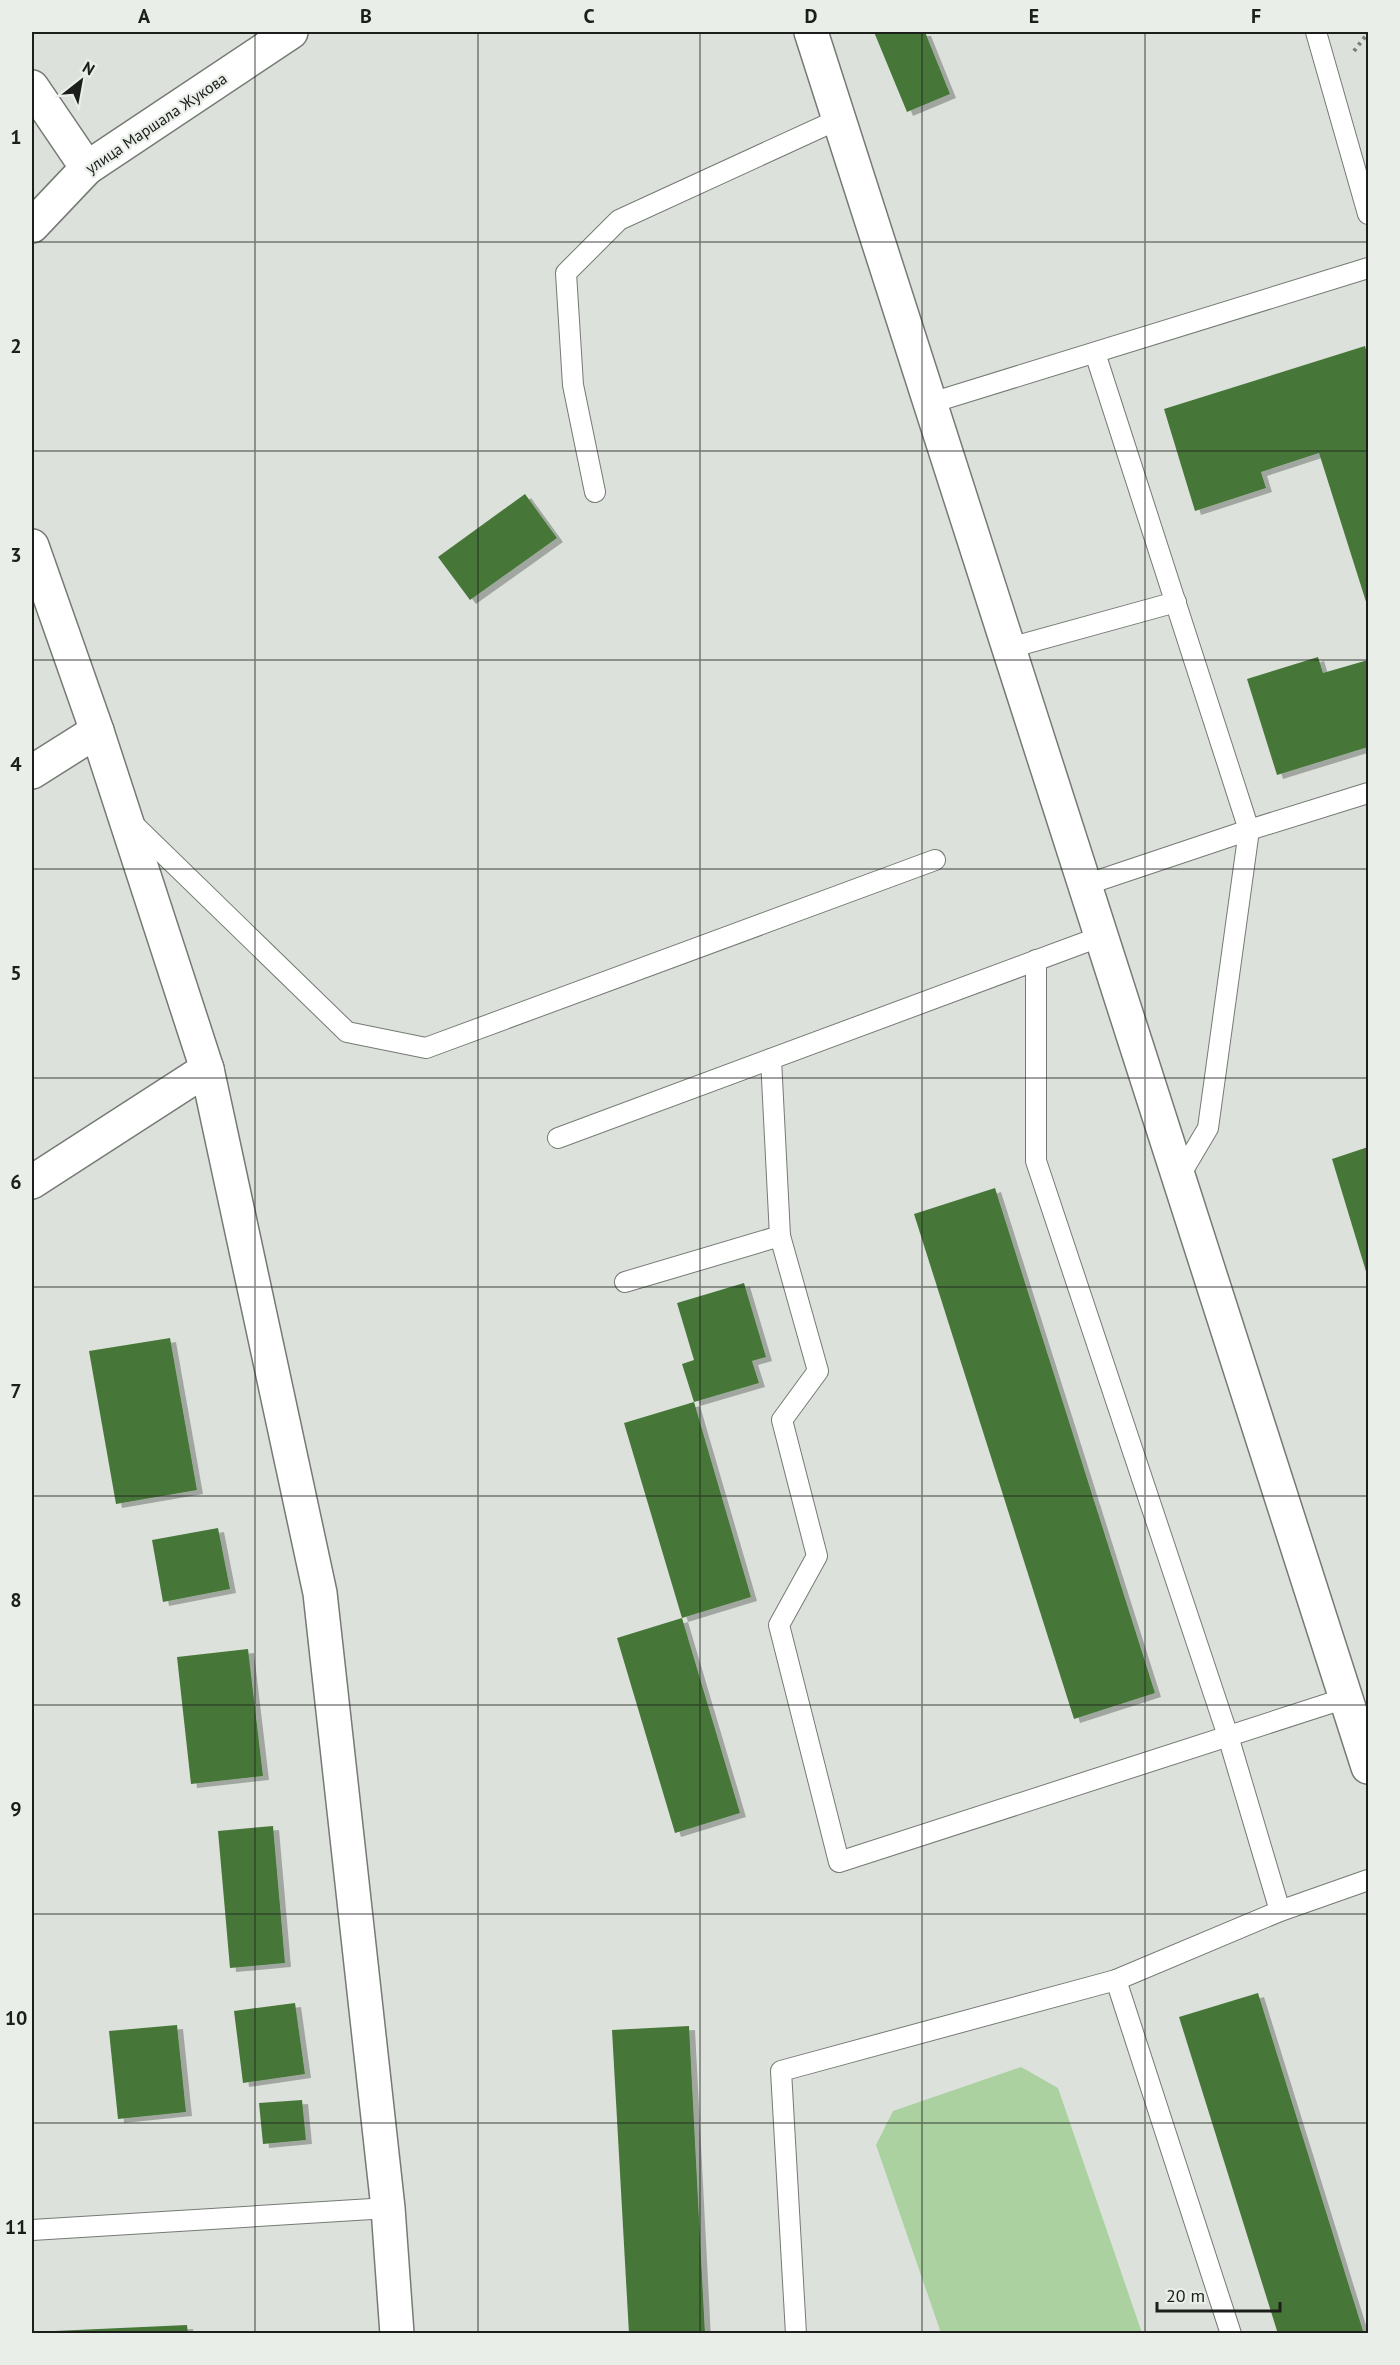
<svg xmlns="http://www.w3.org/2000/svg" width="1400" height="2365" font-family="'PT Sans',sans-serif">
  <defs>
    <filter id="shadow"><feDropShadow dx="6" dy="4" stdDeviation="0" flood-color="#0004"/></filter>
  </defs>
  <rect width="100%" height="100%" fill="#dce2db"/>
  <polygon fill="#abd1a1" points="1021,2067 1058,2088 1142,2333 941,2333 876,2145 893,2111"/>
  <g fill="#477738" filter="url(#shadow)">
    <polygon points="874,32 925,32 950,94 907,112"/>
    <polygon points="1365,346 1368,357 1368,608 1319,453 1261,472 1266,488 1195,511 1164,409"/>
    <polygon points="525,494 557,538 470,600 438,557"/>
    <polygon points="1318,657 1323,673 1368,660 1368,747 1277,775 1247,679"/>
    <polygon points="1368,1147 1368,1278 1332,1159"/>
    <polygon points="995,1188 1155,1693 1074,1719 914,1214"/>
    <polygon points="744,1283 766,1357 752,1361 759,1383 694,1402 682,1364 694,1360 677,1303"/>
    <polygon points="170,1338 197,1490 116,1504 89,1351"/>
    <polygon points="694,1402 751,1597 682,1618 740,1813 675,1833 617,1638 682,1618 624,1423"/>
    <polygon points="218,1528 230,1589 163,1602 152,1540"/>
    <polygon points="248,1649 263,1776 191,1784 177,1657"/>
    <polygon points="273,1826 285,1963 230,1968 218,1831"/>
    <polygon points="1258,1993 1364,2334 1278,2334 1179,2017"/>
    <polygon points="295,2003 305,2074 243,2083 234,2011"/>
    <polygon points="177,2025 186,2112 118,2119 109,2031"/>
    <polygon points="689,2026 705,2334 629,2334 612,2030"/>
    <polygon points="302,2100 306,2140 263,2144 259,2103"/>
    <polygon points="187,2325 188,2334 32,2334 32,2332"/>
  </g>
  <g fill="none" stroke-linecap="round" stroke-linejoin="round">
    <g stroke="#757a74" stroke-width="22">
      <g id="service">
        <polyline points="1316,32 1368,214"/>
        <polyline points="931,403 1368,268"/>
        <polyline points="595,492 573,385 566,273 619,220 839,119"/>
        <polyline points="1009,648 1176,602"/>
        <polyline points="131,822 347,1032 426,1048 935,860"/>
        <polyline points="1085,885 1249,830 1095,353"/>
        <polyline points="1036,960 1036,1161 1228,1736 1280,1911"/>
        <polyline points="771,1059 780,1236 818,1371 782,1420 817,1556 779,1625 839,1862 1346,1698"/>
        <polyline points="558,1138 1102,936"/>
        <polyline points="1179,1177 1208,1128 1249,830 1368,793"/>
        <polyline points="625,1282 780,1236"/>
        <polyline points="1116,1980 1231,2334"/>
        <polyline points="32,2230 388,2208"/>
        <polyline points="796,2334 781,2071 1116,1980 1280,1911 1368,1880"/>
      </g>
    </g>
    <g stroke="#757a74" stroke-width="36">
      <g id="minor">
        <polyline points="811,32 1368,1767"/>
        <polyline points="32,87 87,168"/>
        <polyline points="32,226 87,168 291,32"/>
        <polyline points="32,546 97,731 207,1069 320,1593 388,2208 397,2334"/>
        <polyline points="32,772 97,731"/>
        <polyline points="32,1182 207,1069"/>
      </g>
    </g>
    <polyline stroke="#797d78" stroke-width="4" stroke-dasharray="3 4.5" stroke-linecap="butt" points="1354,51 1368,33"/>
    <use href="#service" stroke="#fff" stroke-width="20"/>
    <use href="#minor" stroke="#fff" stroke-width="33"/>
  </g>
  <path fill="none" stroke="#1c1e1b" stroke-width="1.5" stroke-opacity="0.55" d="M255,32V2334M478,32V2334M700,32V2334M922,32V2334M1145,32V2334M32,242H1368M32,451H1368M32,660H1368M32,869H1368M32,1078H1368M32,1287H1368M32,1496H1368M32,1705H1368M32,1914H1368M32,2123H1368"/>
  <g text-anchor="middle" stroke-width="4.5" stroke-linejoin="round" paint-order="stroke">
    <g font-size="16" fill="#1c1e1b" stroke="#e9efe8">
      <text transform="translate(156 123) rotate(-34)" y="6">улица Маршала Жукова</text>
    </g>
  </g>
  <rect width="1400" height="2365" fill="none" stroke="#e9efe8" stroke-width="66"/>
  <g transform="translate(81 81) rotate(31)" stroke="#e9efe8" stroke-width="4.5" paint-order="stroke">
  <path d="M0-4.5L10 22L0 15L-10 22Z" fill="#1c1e1b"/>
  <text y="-9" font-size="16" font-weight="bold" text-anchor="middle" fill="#1c1e1b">N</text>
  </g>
  <path d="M1157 2302v9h123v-9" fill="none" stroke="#1c1e1b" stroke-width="3"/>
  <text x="1166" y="2302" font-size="18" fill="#1c1e1b" stroke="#e9efe8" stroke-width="4.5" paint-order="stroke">20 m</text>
  <rect x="33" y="33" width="1334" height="2299" fill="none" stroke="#1c1e1b" stroke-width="2"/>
  <g font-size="20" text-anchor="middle" font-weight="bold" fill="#1c1e1b">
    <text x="144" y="23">A</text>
    <text x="366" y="23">B</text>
    <text x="589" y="23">C</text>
    <text x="811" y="23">D</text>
    <text x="1034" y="23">E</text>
    <text x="1256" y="23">F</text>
    <text x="16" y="144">1</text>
    <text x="16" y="353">2</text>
    <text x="16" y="562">3</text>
    <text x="16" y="771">4</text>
    <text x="16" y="980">5</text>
    <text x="16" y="1189">6</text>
    <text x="16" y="1398">7</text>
    <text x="16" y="1607">8</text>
    <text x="16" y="1816">9</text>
    <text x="16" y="2025">10</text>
    <text x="16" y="2234">11</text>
  </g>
</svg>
